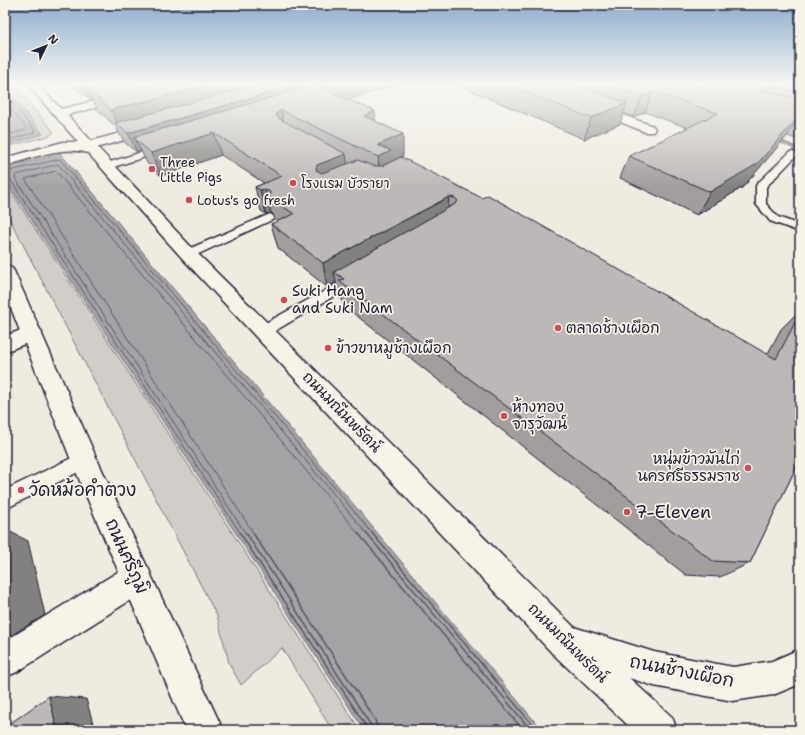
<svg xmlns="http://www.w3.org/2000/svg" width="805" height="735" font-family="'Shantell Sans','Playpen Sans Thai',sans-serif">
  <rect width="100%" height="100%" fill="#eeebe1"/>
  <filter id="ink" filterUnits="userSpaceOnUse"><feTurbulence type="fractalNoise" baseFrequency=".025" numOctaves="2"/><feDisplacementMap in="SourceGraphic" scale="8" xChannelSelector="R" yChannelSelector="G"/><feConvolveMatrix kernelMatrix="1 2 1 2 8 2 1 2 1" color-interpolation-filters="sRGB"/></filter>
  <g filter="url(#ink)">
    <g fill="#d1cdc9" stroke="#7a7882">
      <polygon points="5,85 13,85 54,132 49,136 5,147"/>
      <polygon points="5,182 360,730 332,730 282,648 241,685 229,663 217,616 5,210"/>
    </g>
    <g fill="#a6a3a6" stroke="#716f7b">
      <polygon points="5,88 43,134 5,145"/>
      <polygon points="60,153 542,730 364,730 5,179 5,168"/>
    </g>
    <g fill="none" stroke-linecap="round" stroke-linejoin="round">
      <g stroke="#575666" stroke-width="1">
        <polyline points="5,94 35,131 33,133 5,141"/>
        <polyline points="5,102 26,128 25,130 5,136"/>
        <polyline points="5,172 60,159 373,534"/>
        <polyline points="5,177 10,179 241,534"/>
        <polyline points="246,534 15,178 16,175 58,164 367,534"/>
        <polyline points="254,534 25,179 56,171 359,534"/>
      </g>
      <g stroke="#575666" stroke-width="1.5">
        <polyline points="240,533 366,726 367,730"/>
        <polyline points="246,533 370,724 372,730"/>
        <polyline points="253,533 375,720 378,730"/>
        <polyline points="358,533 523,730"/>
        <polyline points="366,533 531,730"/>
        <polyline points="372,533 537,730"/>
      </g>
      <polygon fill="#716f7b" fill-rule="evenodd" points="769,136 773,136 800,148 800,152 769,138"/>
      <g stroke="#22223b" stroke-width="3">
        <g id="lane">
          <polygon points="161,146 164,147 165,149 164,151 107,169 102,166 104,164"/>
          <polygon points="793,151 798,154 796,156 766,187 766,204 778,217 800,225 800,232 770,221 756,204 756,186 757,184 790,152"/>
          <polygon points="270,214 275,217 274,219 192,257 184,257 182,254 184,251"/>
          <polygon points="354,275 358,276 360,279 358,282 268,335 263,336 258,335 256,331 258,327"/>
          <polygon points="84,452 90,454 93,460 90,466 5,509 5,490"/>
        </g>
      </g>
      <g stroke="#22223b" stroke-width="3">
        <g id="street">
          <polygon points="593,104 653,126 655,129 653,132 645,132 589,109 587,107 589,105"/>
          <polygon points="149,125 153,126 155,129 153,132 89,150 84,149 82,146 84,143"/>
          <polygon points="32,326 39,328 42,333 39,338 5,352 5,336"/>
          <polygon points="137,563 148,567 152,578 148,589 17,672 5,677 5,641 126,567"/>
        </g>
      </g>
      <g stroke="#22223b" stroke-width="3">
        <g id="secondary">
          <path d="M28,85H38L61,109L161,85H177L176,87L67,115L194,250L576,629L672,717L677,730H633L552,653L182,258L88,153C60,145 32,159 5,166V158L63,142H78Z"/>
          <polygon points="5,265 11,267 14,271 96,457 223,730 186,730 71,460 5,293"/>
        </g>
      </g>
      <g stroke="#22223b" stroke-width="3">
        <polygon id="primary" points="564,624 654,652 733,667 772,661 800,649 800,684 773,695 733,701 654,686 552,653 547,641 552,629"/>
      </g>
      <use href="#lane" fill="#f7f3e8" fill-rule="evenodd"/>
      <use href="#street" fill="#f7f3e8" fill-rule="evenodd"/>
      <use href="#secondary" fill="#f7f3e8" fill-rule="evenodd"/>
      <use href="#primary" fill="#f7f3e8" fill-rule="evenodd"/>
    </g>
    <g fill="#a19e9d" stroke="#22223b">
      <polygon points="73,85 396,85 348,99 376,121 403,156 391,162 767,355 781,329 800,310 800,459 750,563 720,577 686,575 343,305 342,299 338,296 336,282 327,287 278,248 271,224 277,222 275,220 273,214 271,213 266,214 261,211 255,187 264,183 221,155 161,176 147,163 141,151 137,152 124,142 116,127 97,109 93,100 90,100"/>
      <polygon points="458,85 800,85 800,140 787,136 743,187 697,215 620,178 629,156 688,128 645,112 634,117 623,113 620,124 584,139"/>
    </g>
    <g fill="#838180" stroke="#22223b">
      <polygon points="82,85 157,85 87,88 93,100 90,100"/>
      <polygon points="209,85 288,85 119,126 111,110"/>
      <polygon points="298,85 303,85 305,101 134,137 141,151 137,152 128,133"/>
      <polygon points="328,85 396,85 321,108 318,87"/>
      <polygon points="653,92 645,112 634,117 642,97"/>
      <polygon points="627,103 620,124 584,139 591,118"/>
      <polygon points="281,110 285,132 276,114"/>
      <polygon points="375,111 376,133 364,116"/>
      <polygon points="800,115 787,136 743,187 697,215 710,192"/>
      <polygon points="214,133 221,155 161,176 151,153"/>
      <polygon points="403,134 403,156 391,162 391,174 379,180 378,145"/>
      <polygon points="346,154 349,177 320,189 316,170 317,165"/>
      <polygon points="265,189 271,213 266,214 260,190"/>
      <polygon points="449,197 447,221 334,272 336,282 327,287 323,263"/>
      <polygon points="5,529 28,541 45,615 5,639"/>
      <polygon points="49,696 86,699 95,730 57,730"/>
    </g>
    <g fill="#bbb8b7" stroke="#22223b">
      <polygon points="103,85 209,85 111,110 87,88"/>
      <polygon points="257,85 298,85 128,133 115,123"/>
      <polygon points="315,85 328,85 318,87 375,111 364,116 403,134 378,145 391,151 378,157 281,110 276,114 278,118 346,154 317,165 316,170 322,173 358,160 373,166 382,166 401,157 482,198 488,195 776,359 800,313 800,459 750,563 713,561 339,281 344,279 334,272 455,204 458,201 455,198 449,197 323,263 271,224 294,214 269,197 270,192 265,189 260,190 255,187 282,176 214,133 151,153 137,141 134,137"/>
      <polygon points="507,85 577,85 627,103 591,118"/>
      <polygon points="606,85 761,85 762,90 800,99 800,115 757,164 710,192 629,156 718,113 653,92 642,97"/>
      <polygon points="770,85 800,85 800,92"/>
      <polygon points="5,591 7,603 5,604"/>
      <polygon points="49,696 57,730 5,730 5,727"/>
    </g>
  </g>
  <linearGradient id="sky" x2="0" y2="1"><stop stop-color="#8dadce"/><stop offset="0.45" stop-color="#f7f6f2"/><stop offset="1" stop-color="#f7f6f2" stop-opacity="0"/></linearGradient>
  <rect width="805" height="187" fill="url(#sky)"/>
  <g fill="#d1495b" stroke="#f7f3e8" stroke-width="1.5">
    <circle cx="152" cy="169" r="4"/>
    <circle cx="293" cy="183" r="4"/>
    <circle cx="189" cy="200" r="4"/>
    <circle cx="284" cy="300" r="4"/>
    <circle cx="558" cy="328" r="4"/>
    <circle cx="328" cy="348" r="4"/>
    <circle cx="504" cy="416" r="4"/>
    <circle cx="748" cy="468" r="4"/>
    <circle cx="21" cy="490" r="4"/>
    <circle cx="627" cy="512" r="4"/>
  </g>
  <g text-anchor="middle" stroke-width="3.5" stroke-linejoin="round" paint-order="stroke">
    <g font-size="13" fill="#22223b" stroke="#f7f3e8" text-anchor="start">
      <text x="160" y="167">Three<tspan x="160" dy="15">Little Pigs</tspan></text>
      <text x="301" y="188">โรงแรม บัวรายา</text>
      <text x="197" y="205">Lotus's go fresh</text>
    </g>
    <g font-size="15" fill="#22223b" stroke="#f7f3e8" text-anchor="start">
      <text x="292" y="296">Suki Hang<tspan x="292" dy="17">and Suki Nam</tspan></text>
      <text x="566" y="333">ตลาดช้างเผือก</text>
      <text x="336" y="353">ข้าวขาหมูช้างเผือก</text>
      <text x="512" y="412">ห้างทอง<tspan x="512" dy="17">จารุวัฒน์</tspan></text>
      <text x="740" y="464" text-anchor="end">หนุ่มข้าวมันไก่<tspan x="740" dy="17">นครศรีธรรมราช</tspan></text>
    </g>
    <g font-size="15" fill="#22223b" stroke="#f7f3e8">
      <text transform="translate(342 412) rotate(46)" y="5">ถนนมณีนพรัตน์</text>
      <text transform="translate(568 643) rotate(45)" y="5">ถนนมณีนพรัตน์</text>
    </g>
    <g font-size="18" fill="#22223b" stroke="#f7f3e8" text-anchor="start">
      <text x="29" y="496">วัดหม้อคำตวง</text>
      <text x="635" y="518">7-Eleven</text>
    </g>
    <g font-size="18" fill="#22223b" stroke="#f7f3e8">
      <text transform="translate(127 556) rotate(66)" y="6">ถนนศรีภูมิ</text>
      <text transform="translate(682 671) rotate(11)" y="6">ถนนช้างเผือก</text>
    </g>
  </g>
  <rect width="805" height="735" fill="none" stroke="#f7f3e8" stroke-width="20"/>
  <rect x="10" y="10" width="785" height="715" fill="none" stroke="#22223b" stroke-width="1.5" filter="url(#ink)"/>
  <g transform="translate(46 46) rotate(47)" stroke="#f7f3e8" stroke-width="3" paint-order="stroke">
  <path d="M0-3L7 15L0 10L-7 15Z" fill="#22223b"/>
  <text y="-6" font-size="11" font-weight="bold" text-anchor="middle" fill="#22223b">N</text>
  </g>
</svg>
